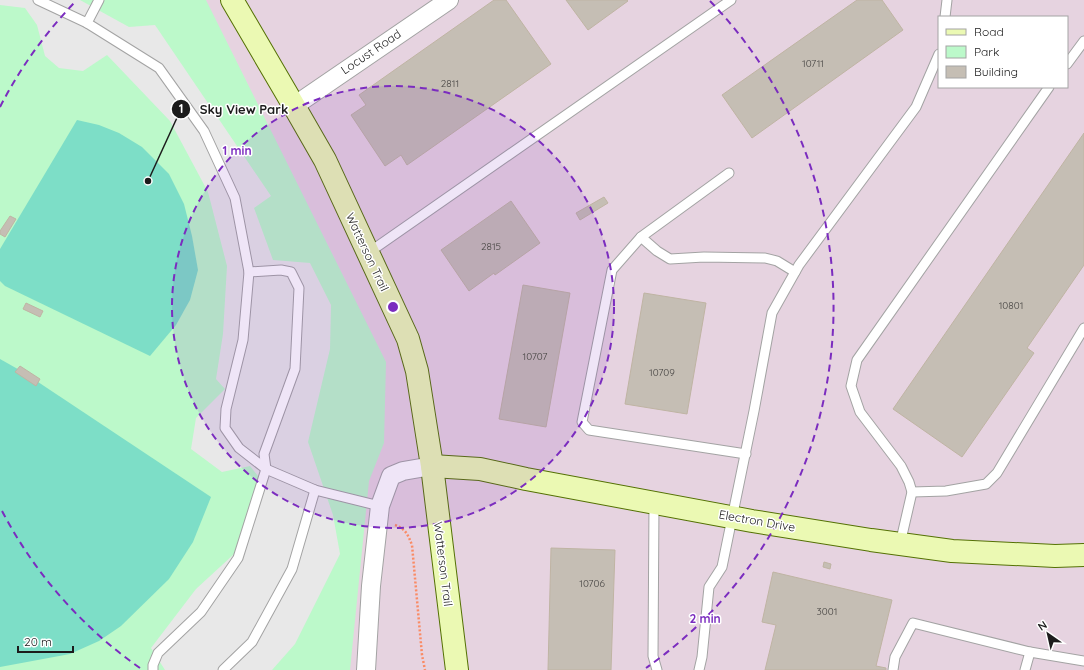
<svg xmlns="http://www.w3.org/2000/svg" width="1084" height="670" font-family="Quicksand,sans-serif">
  <rect width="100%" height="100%" fill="#edebe1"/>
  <path fill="#e6d3e0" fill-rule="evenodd" d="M0,0H1084V670H0ZM939,17H1067V87H939Z"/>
  <polygon fill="#bcf9ca" points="0,0 206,0 386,362 384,443 369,481 350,670 0,670"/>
  <g fill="#7ddec7">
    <polygon points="77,120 99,125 119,133 142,147 169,174 184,204 192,236 198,270 190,300 176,325 150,356 5,286 0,281 0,249"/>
    <polygon points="0,359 23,372 211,497 193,542 169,579 121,626 99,641 70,654 0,667"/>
  </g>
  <polygon fill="#e8e8e8" points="0,0 80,0 129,27 155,25 271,196 254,208 273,260 310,263 331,305 330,349 308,442 333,515 340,554 295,644 272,670 165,670 151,648 196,589 246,543 266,486 250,466 222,472 191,449 196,418 225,389 216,379 223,334 227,266 208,192 170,121 107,55 83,71 59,68 45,56 37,25 25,8 0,5"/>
  <g fill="#c5beb4" stroke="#bfb4a3">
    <polygon points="494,0 506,0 551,64 407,165 401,155 385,166 351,115 366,105 359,95"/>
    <polygon points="566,0 627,0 628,1 588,30"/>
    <polygon points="857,0 882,0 903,30 752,138 722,95"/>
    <polygon points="1084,133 1084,265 1027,348 1034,353 962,457 893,409"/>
    <polygon points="604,197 608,203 580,220 576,213"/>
    <polygon points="511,201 540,243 495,275 494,273 469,291 441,250"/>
    <polygon points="10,216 16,219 5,237 0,234 0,231"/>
    <polygon points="523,285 570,293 546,427 499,419"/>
    <polygon points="644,293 706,303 687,414 625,404"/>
    <polygon points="26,303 43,311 40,317 23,309"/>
    <polygon points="20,366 40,379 36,386 15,372"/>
    <polygon points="551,548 615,550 611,670 548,670"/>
    <polygon points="824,562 831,564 830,569 823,567"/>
    <polygon points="773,572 892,600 876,666 886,668 886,670 765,670 776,625 762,622"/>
  </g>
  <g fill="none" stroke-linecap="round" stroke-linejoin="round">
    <g stroke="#a3a3a3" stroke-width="11">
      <g id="lane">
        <polyline points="38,0 87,23 159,68 204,131 235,198 249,272 281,270 291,272 299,288 295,369 264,454 266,469 238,558 201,612 158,653 153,665 153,670"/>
        <polyline points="945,17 947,0"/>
        <polyline points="87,23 99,0"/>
        <polyline points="1067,64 1084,41"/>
        <polyline points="729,173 641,237 612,270 582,422 589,430 746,454"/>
        <polyline points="641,237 657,251 670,259 704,257 765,258 777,261 795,272"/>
        <polyline points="368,253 731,0"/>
        <polyline points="249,272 243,340 226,409 225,428 239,448 266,469 315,490 380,506"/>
        <polyline points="912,492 946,491 986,484 997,473 1084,328"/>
        <polyline points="654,503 653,656 657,670"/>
        <polyline points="900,544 912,492 909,482 901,466 860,412 851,386 857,360 1049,87"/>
        <polyline points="223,670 252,642 292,569 315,490"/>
        <polyline points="699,670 702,657 709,587 722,567 754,411 772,313 799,265 916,107 939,54"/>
        <polyline points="893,670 895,657 913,623 1030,652"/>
        <polyline points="1025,670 1030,652 1084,661"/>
      </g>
    </g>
    <g stroke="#a3a3a3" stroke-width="20">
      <g id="street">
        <polyline points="294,106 449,0"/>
        <polyline points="366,670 371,586 380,506 391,476 403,471 432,466"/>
      </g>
    </g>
    <g stroke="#547104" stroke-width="24">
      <g id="secondary">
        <polyline points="232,0 294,106 325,160 408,339 417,371 432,466 457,670"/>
        <polyline points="432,466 480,469 526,479 752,521 871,540 952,551 1055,556 1084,555"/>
      </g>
    </g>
    <path stroke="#fa8b65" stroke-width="2.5" stroke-dasharray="2 2" stroke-linecap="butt" d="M395,525C406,529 408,535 412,545L422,655L425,670"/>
    <use href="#lane" stroke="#fff" stroke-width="9"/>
    <use href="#street" stroke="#fff" stroke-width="18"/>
    <use href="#secondary" stroke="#ebf9b3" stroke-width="22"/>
  </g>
  <circle cx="393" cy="307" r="221" fill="#7b2cbf" fill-opacity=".12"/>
  <g fill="none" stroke="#7b2cbf" stroke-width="2" stroke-dasharray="7 5">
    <circle cx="393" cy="307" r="221"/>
    <path d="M140 668A441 441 0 0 1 0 507M0 107A441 441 0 0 1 76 1M710 1A441 441 0 0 1 646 668"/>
  </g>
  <g text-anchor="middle" stroke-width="3" stroke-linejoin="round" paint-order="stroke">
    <g font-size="10" fill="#464442">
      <text x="813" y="67">10711</text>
      <text x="450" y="87">2811</text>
      <text x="491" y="250">2815</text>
      <text x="1011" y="309">10801</text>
      <text x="535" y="360">10707</text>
      <text x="662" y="376">10709</text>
      <text x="592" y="587">10706</text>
      <text x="827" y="615">3001</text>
    </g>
    <g font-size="12" fill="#1c1c1c" stroke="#fff">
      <text transform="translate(371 52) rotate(-34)" y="4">Locust Road</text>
      <text transform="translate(367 252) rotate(65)" y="4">Watterson Trail</text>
      <text transform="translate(757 521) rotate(10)" y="4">Electron Drive</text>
      <text transform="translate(443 564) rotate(83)" y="4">Watterson Trail</text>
    </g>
  </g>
  <circle cx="393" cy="307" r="6" fill="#7b2cbf" stroke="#fff" stroke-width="2"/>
  <g font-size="12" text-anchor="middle" font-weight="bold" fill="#7b2cbf" stroke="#fff" stroke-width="3" stroke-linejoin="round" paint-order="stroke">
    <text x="237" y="155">1 min</text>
    <text x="705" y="623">2 min</text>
  </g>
  <path fill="none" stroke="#1c1c1c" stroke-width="1.5" d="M148 181L181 109"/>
  <g fill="#1c1c1c" stroke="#fff" stroke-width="1.5">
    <circle cx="148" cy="181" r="4"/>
    <circle cx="181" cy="109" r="10"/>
  </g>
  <g font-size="12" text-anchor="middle" font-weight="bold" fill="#fff">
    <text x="181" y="113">1</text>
  </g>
  <g font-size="13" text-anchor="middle" font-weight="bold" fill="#1c1c1c" stroke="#fff" stroke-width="3" stroke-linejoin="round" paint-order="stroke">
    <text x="244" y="114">Sky View Park</text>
  </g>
  <rect x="938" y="16" width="130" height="72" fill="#ffffff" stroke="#a4a4a4"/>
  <rect x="946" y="29" width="20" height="6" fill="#ebf9b3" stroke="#a4a4a4"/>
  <text x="974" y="36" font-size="12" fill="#1c1c1c">Road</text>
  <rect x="946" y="46" width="20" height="12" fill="#bcf9ca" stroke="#a4a4a4"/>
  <text x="974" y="56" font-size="12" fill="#1c1c1c">Park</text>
  <rect x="946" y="66" width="20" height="12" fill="#c5beb4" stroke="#a4a4a4"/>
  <text x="974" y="76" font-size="12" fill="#1c1c1c">Building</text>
  <g transform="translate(1048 634) rotate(326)" stroke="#ffffff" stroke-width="3" paint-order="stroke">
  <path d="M0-3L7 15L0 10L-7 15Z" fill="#1c1c1c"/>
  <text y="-6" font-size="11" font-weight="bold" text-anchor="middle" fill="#1c1c1c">N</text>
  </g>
  <path d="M18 646v6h55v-6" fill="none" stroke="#1c1c1c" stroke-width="2"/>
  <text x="24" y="646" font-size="12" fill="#1c1c1c" stroke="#ffffff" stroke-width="3" paint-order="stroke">20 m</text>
</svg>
